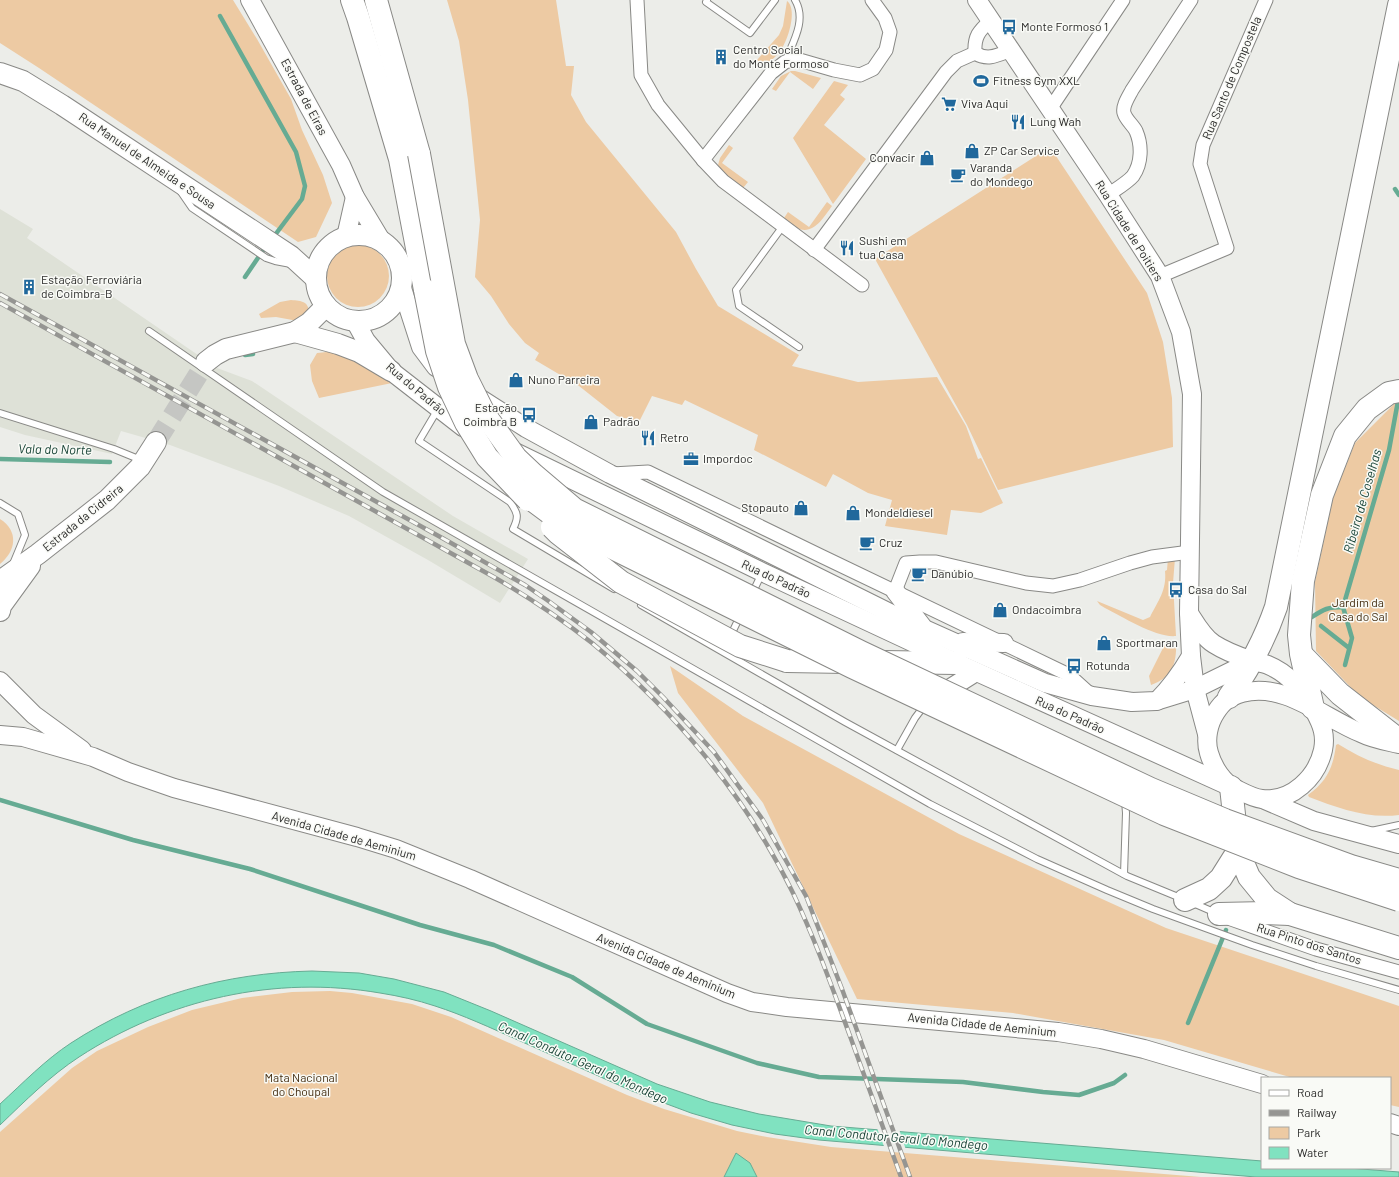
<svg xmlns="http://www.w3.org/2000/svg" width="1399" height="1177" font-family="Barlow,sans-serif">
  <rect width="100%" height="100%" fill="#ecede9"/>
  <polygon fill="#dee1d7" points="0,209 33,229 27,238 217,368 252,381 453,516 528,559 500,603 428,560 349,516 279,486 170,445 121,431 112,454 25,435 0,427"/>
  <g fill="#edcaa3">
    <polygon points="0,0 233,0 257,39 291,99 302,130 323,175 332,203 316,237 298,242 39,68 0,43"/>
    <polygon points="447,0 556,0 566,66 574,66 571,95 586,122 676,232 696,269 718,306 799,355 792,366 858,382 937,377 966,426 978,459 981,458 1003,503 981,513 951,510 947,535 885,526 892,500 868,493 833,474 826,487 754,450 758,435 685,400 682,405 652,396 639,422 617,416 579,386 535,360 539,353 525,343 509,324 491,296 475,277 480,220 468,100 459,41"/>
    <path d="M787,1C799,10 786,48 776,56C772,60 768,62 764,66L757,60L779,35L783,26Z"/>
    <polygon points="791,71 795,71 821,78 813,89 790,72 776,91 772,89 781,76"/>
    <polygon points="834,81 848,85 840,95 845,99 824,125 866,159 833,204 793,138"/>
    <polygon points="729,145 733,148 722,163 748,182 743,188 724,174 718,165 720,158"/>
    <polygon points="1050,147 1147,293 1163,342 1172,398 1173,447 998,490 967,425 875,259"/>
    <path d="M827,202L832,206C824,217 813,236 797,228C792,226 788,221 784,218L788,212L809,227Z"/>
    <circle cx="358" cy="276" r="31"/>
    <path d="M291,300C302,301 309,301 309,314L298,321L276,317L261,318L259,314L280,302Z"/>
    <polygon points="328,348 357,358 392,383 319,398 312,381 310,365 317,353 327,352"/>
    <polygon points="1394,404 1399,404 1399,721 1360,697 1316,651 1315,582 1333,498 1355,443"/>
    <path d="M0,519C19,531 16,551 0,564Z"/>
    <path d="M1168,558H1175L1173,583L1176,636C1156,638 1123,617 1105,608L1100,605L1097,601L1143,620L1150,617C1158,601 1167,590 1165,571L1167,570Z"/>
    <path d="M1176,643C1177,664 1171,678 1151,685L1149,676L1164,646L1166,644Z"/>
    <polygon points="670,666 743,716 959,834 1166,928 1399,1006 1399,1107 1390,1105 1390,1078 1293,1078 1164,1040 1013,1013 857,999 763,803 678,693"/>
    <path d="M1338,744C1357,756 1377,765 1399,770V815C1367,819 1338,808 1309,797L1308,795C1327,781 1333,768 1336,745Z"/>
    <polygon points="330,991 352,993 412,1004 451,1017 627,1095 664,1109 737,1131 767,1137 831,1147 1201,1177 0,1177 0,1132 72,1068 97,1051 148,1027 192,1010 242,998 292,992"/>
  </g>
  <g fill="#80e2c0" stroke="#66ab93">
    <path d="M312,971L359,973L394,979L444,992L491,1011L657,1084L710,1102L759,1114L831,1126L1262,1161V1168H1349L1399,1172V1177H1256L819,1140L775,1134L732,1125L691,1113L632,1091C594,1074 556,1057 518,1040C491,1028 463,1015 435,1006C417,1000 399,996 380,993C275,975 168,999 79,1057C50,1076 25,1101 0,1125V1104C23,1083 45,1060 71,1043C145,995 225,973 312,971Z"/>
    <polygon points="736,1153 750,1163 757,1177 724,1177"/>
  </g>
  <polygon fill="#ecede9" points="877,1128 899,1129 906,1150 885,1149"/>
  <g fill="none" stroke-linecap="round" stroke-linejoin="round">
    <g stroke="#66ab93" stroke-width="4.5">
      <polyline points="220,16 296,152 305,186 302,199 272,239"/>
      <polyline points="1395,189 1399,195"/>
      <polyline points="245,277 266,246"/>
      <polyline points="245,355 253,354 252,351"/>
      <polyline points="0,459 110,462"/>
      <polyline points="1343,607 1389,450 1398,401"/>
      <path d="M1312,617C1324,609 1328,607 1343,607L1352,638L1345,665"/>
      <polyline points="1321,626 1349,648"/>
      <polyline points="0,800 133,840 250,869 420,925 494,945 572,977 647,1024 757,1063 819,1077 963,1082 1043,1092 1079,1095 1114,1083 1125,1075"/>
      <polyline points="1188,1023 1226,930"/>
    </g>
    <polyline stroke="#c5c6c3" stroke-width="20" stroke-dasharray="20 10" stroke-linecap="butt" points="156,442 206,362"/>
    <g stroke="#898986" stroke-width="8">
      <g id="lane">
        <polyline points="707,0 706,2 750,33 775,0"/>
        <path d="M785,62C793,42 807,20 795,0"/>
        <polyline points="181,192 192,208 266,258 275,261 291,264"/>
        <polyline points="783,226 736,290 739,306 799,347"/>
        <polyline points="149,331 383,492 930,804 1037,859 1107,890 1153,909 1252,945 1316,966 1399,990"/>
        <path d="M438,409L419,441L510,502C518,513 519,517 513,529L614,589"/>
        <polyline points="0,413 114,449 141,460"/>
        <polyline points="0,503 18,514 25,535 13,564"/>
        <polyline points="752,594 762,573"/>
        <polyline points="641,605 845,722 1127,876 1183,899"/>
        <polyline points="730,637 740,616"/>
        <polyline points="897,750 915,718 924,706"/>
        <polyline points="1371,831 1399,825"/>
        <polyline points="1124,874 1126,813 1125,801"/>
        <polyline points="1193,903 1216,913"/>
      </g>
    </g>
    <g stroke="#898986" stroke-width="15">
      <g id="street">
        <polyline points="637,0 641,75 658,105 703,160 723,181 862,285"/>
        <path d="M991,20C979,31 974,36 975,53C988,61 998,55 1011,50"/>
        <polyline points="1050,109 1123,0"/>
        <polyline points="703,160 771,73 785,62 796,59 834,70 860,75 873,69 886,50 890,32 885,18 872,0"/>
        <path d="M1108,195C1115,190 1128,182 1133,176C1142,163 1142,145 1136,131C1133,125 1126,120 1124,113C1122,106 1129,96 1132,90L1191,0"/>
        <polyline points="814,250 946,72 957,61 975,53"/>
        <polyline points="1160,276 1227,248 1200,164 1203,145 1266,0"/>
        <polyline points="612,474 648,472 821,556 1069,675 1090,694"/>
        <polyline points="895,591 906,563 920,562 936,562 1026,583 1053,586 1080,580 1130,563 1152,557 1190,552"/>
        <polyline points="1231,919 1316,949 1399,972"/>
      </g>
    </g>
    <g stroke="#898986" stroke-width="20">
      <g id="secondary">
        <polyline points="250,0 341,165 355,197 382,242"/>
        <polyline points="977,0 1108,195 1160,276 1181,332 1192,394 1189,613 1191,656 1195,689 1207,734"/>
        <polyline points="346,237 355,197"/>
        <polyline points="401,285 421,347 436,367 443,371"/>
        <polyline points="355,321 366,341 391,371 463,427 472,431"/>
        <polyline points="473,394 526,428 610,474 902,619 1045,683 1092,696 1132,702 1156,701 1195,689 1252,661"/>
        <polyline points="515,452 762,572 957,663 1231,787"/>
        <polyline points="895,591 922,626"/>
        <path d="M1189,613C1196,624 1203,637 1214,644C1225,651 1238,656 1250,660C1256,662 1263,663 1268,665C1290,674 1304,692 1315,712C1322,725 1326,735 1323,750C1317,777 1292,802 1262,799C1253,798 1244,793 1236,789C1223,783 1213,767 1209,753C1205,740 1208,724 1216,712C1223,701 1229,697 1242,693C1283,681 1324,718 1361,733C1373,739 1386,741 1399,744"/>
        <polyline points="963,642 1004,643"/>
        <polyline points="0,681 34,715 82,750"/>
        <polyline points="941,694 976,672"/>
        <path d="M1157,701C1171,687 1181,673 1191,656"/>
        <polyline points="0,735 23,737 93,757 128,772 174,788 357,837 396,849 470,879 727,993 752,1002 787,1007 1058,1032 1101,1039 1144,1049 1262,1084"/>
        <polyline points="1265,800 1314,821 1399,844"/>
        <polyline points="1390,1123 1399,1126"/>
      </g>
    </g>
    <g stroke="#898986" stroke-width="22">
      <g id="primary">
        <polyline points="0,73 23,81 62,105 291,256 315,278"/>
        <circle cx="359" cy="278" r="43"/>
        <polyline points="295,332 338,344 359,352 391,371"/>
        <polyline points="206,362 215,355 226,349 295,332 309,323 326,306"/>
        <polyline points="0,581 38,554 107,500 140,467 156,442"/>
        <polyline points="0,611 1,606 30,566"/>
      </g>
    </g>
    <g stroke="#898986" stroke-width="24">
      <g id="highway">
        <polyline points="352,0 358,17 400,159 425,290"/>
        <polyline points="376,0 419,154"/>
        <polyline points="1302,655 1340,694 1399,740"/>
        <polyline points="787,661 846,662"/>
        <polyline points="881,662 957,663"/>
        <path d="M1229,697C1249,669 1265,639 1276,607L1399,5"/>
        <polyline points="1313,708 1301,654 1299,635 1303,581 1322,495 1345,436 1367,409 1389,393 1399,391"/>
        <polyline points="1231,787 1238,851 1249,877 1267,899 1290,914"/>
        <polyline points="1185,900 1209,889 1221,878 1238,851"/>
        <polyline points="1219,914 1266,913 1290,914 1399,948"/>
      </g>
    </g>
    <use href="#lane" stroke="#fff" stroke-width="6"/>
    <use href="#street" stroke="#fff" stroke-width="13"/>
    <use href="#secondary" stroke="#fff" stroke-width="18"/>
    <use href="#primary" stroke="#fff" stroke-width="20"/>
    <use href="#highway" stroke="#fff" stroke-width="22"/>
    <g stroke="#959592" stroke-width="4.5">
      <g id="rail">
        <polyline points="0,294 444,539 525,585 547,600 591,632 637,671 663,697 714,752 763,820 806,896 842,989 910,1177"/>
        <path d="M0,303L492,576C527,596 560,618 592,643C675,711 746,796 793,893C815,939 832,987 850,1036C867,1083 884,1130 901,1177"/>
      </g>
    </g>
    <use href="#rail" stroke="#f9faf6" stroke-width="3" stroke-dasharray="9" stroke-linecap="butt"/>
    <g stroke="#898986" stroke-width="24" stroke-linecap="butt">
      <g id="highway-bridge">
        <polyline points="419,154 454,344 467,379 485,415 516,458 534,475 574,509 861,652 1151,789 1225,820 1351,866 1399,880"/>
        <polyline points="425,290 437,351 449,387 466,423 487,457 528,500"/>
        <polyline points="519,490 566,525 852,667 1164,814 1299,867 1399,900"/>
        <polyline points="552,527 558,533 621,582 740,646 787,661"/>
      </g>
    </g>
    <use href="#highway-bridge" stroke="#fff" stroke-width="22"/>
  </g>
  <defs>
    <g id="bus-bare" transform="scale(1.2)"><path d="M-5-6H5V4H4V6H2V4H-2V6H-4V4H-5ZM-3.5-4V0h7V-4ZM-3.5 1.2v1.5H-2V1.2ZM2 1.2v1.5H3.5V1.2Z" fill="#20689c" stroke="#f9faf6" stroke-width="2.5" paint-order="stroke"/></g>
    <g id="building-bare" transform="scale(1.2)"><path d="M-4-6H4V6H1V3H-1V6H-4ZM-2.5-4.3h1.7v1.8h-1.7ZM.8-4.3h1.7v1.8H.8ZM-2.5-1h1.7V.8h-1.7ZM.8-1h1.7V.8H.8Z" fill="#20689c" stroke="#f9faf6" stroke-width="2.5" paint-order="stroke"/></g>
    <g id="stadium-bare" transform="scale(1.2)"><path d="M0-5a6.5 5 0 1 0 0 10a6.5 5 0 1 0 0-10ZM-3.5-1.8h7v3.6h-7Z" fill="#20689c" stroke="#f9faf6" stroke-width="2.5" paint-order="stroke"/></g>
    <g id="supermarket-bare" transform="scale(1.2)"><path d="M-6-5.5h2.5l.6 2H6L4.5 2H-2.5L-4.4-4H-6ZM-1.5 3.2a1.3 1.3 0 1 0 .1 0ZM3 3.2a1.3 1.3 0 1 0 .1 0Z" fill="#20689c" stroke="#f9faf6" stroke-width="2.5" paint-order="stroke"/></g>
    <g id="restaurant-bare" transform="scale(1.2)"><path d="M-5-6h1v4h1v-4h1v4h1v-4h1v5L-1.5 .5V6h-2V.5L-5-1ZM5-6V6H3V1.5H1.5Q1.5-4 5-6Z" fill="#20689c" stroke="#f9faf6" stroke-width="2.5" paint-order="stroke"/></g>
    <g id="shop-bare" transform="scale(1.2)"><path d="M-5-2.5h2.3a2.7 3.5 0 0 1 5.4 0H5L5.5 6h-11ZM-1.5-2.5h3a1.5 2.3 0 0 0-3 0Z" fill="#20689c" stroke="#f9faf6" stroke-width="2.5" paint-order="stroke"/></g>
    <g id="cafe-bare" transform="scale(1.2)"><path d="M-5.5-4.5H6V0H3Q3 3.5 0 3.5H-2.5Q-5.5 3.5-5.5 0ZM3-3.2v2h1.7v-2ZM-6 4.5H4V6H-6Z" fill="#20689c" stroke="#f9faf6" stroke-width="2.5" paint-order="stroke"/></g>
    <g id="office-bare" transform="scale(1.2)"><path d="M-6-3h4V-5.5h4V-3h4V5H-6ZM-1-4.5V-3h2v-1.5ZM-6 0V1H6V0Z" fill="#20689c" stroke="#f9faf6" stroke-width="2.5" paint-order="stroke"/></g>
  </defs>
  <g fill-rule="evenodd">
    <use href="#bus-bare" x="1009" y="27"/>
    <use href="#building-bare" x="721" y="57"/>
    <use href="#stadium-bare" x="981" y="81"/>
    <use href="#supermarket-bare" x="949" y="104"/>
    <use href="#restaurant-bare" x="1018" y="122"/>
    <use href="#shop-bare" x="972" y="151"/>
    <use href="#shop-bare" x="927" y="158"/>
    <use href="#cafe-bare" x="958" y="175"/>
    <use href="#restaurant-bare" x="847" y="248"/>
    <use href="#building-bare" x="29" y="287"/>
    <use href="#shop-bare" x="516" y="380"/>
    <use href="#bus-bare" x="529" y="415"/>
    <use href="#shop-bare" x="591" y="422"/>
    <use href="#restaurant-bare" x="648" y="438"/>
    <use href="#office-bare" x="691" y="459"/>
    <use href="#shop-bare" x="801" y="508"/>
    <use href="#shop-bare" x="853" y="513"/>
    <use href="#cafe-bare" x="867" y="543"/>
    <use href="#cafe-bare" x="919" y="574"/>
    <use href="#bus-bare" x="1176" y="590"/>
    <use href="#shop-bare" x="1000" y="610"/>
    <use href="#shop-bare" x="1104" y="643"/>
    <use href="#bus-bare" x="1074" y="666"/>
  </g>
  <g text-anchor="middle" stroke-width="3" stroke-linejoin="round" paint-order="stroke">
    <g font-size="12" fill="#2b2b2a" stroke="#f9faf6" text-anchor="start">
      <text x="1021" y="31">Monte Formoso 1</text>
      <text x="733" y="54">Centro Social<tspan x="733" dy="14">do Monte Formoso</tspan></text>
      <text x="993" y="85">Fitness Gym XXL</text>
      <text x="961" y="108">Viva Aqui</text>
      <text x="1030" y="126">Lung Wah</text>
      <text x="984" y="155">ZP Car Service</text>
      <text x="915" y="162" text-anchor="end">Convacir</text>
      <text x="970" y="172">Varanda<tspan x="970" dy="14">do Mondego</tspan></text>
      <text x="859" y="245">Sushi em<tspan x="859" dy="14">tua Casa</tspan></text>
      <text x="41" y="284">Estação Ferroviária<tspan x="41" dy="14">de Coimbra-B</tspan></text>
      <text x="528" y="384">Nuno Parreira</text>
      <text x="517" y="412" text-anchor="end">Estação<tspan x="517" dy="14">Coimbra B</tspan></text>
      <text x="603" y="426">Padrão</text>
      <text x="660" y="442">Retro</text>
      <text x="703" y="463">Impordoc</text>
      <text x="789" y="512" text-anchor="end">Stopauto</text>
      <text x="865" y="517">Mondeldiesel</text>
      <text x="879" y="547">Cruz</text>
      <text x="931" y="578">Danúbio</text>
      <text x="1188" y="594">Casa do Sal</text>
      <text x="1012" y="614">Ondacoimbra</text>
      <text x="1116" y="647">Sportmaran</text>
      <text x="1086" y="670">Rotunda</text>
    </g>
    <g font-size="12" fill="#2b2b2a" stroke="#f9faf6">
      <text transform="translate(1232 78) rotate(-67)" y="4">Rua Santo de Compostela</text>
      <text transform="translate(304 97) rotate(62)" y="4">Estrada de Eiras</text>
      <text transform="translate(147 161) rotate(34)" y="4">Rua Manuel de Almeida e Sousa</text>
      <text transform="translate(1129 231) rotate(58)" y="4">Rua Cidade de Poitiers</text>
      <text transform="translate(416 389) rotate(40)" y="4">Rua do Padrão</text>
      <text transform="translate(83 518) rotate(-39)" y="4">Estrada da Cidreira</text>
      <text transform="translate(776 579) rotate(25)" y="4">Rua do Padrão</text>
      <text transform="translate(1070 715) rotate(24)" y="4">Rua do Padrão</text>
      <text transform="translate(344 836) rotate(16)" y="4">Avenida Cidade de Aeminium</text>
      <text transform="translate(1309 944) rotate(18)" y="4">Rua Pinto dos Santos</text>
      <text transform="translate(666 966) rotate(23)" y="4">Avenida Cidade de Aeminium</text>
      <text transform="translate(982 1025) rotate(6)" y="4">Avenida Cidade de Aeminium</text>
    </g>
    <g font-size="12" fill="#442d10" stroke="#f9faf6">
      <text x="1358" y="607">Jardim da<tspan x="1358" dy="14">Casa do Sal</tspan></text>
      <text x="301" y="1082">Mata Nacional<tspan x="301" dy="14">do Choupal</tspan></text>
    </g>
    <g font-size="13" font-style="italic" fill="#194437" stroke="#f9faf6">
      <text transform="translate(55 449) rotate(1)" y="5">Vala do Norte</text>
      <text transform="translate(1362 501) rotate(-74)" y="5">Ribeira de Coselhas</text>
      <text transform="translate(583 1062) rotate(24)" y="5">Canal Condutor Geral do Mondego</text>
      <text transform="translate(896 1137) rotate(5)" y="5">Canal Condutor Geral do Mondego</text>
    </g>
  </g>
  <rect x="1261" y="1077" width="130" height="92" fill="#f9faf6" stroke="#a7a7a4"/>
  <rect x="1269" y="1090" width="20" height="6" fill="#ffffff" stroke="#a7a7a4"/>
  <text x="1297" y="1097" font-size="12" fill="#2b2b2a">Road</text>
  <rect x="1269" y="1110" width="20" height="6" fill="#959592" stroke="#a7a7a4"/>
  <text x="1297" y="1117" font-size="12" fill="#2b2b2a">Railway</text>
  <rect x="1269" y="1127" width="20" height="12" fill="#edcaa3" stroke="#a7a7a4"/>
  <text x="1297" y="1137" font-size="12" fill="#2b2b2a">Park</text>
  <rect x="1269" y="1147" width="20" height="12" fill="#80e2c0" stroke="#a7a7a4"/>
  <text x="1297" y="1157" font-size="12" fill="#2b2b2a">Water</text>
</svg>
